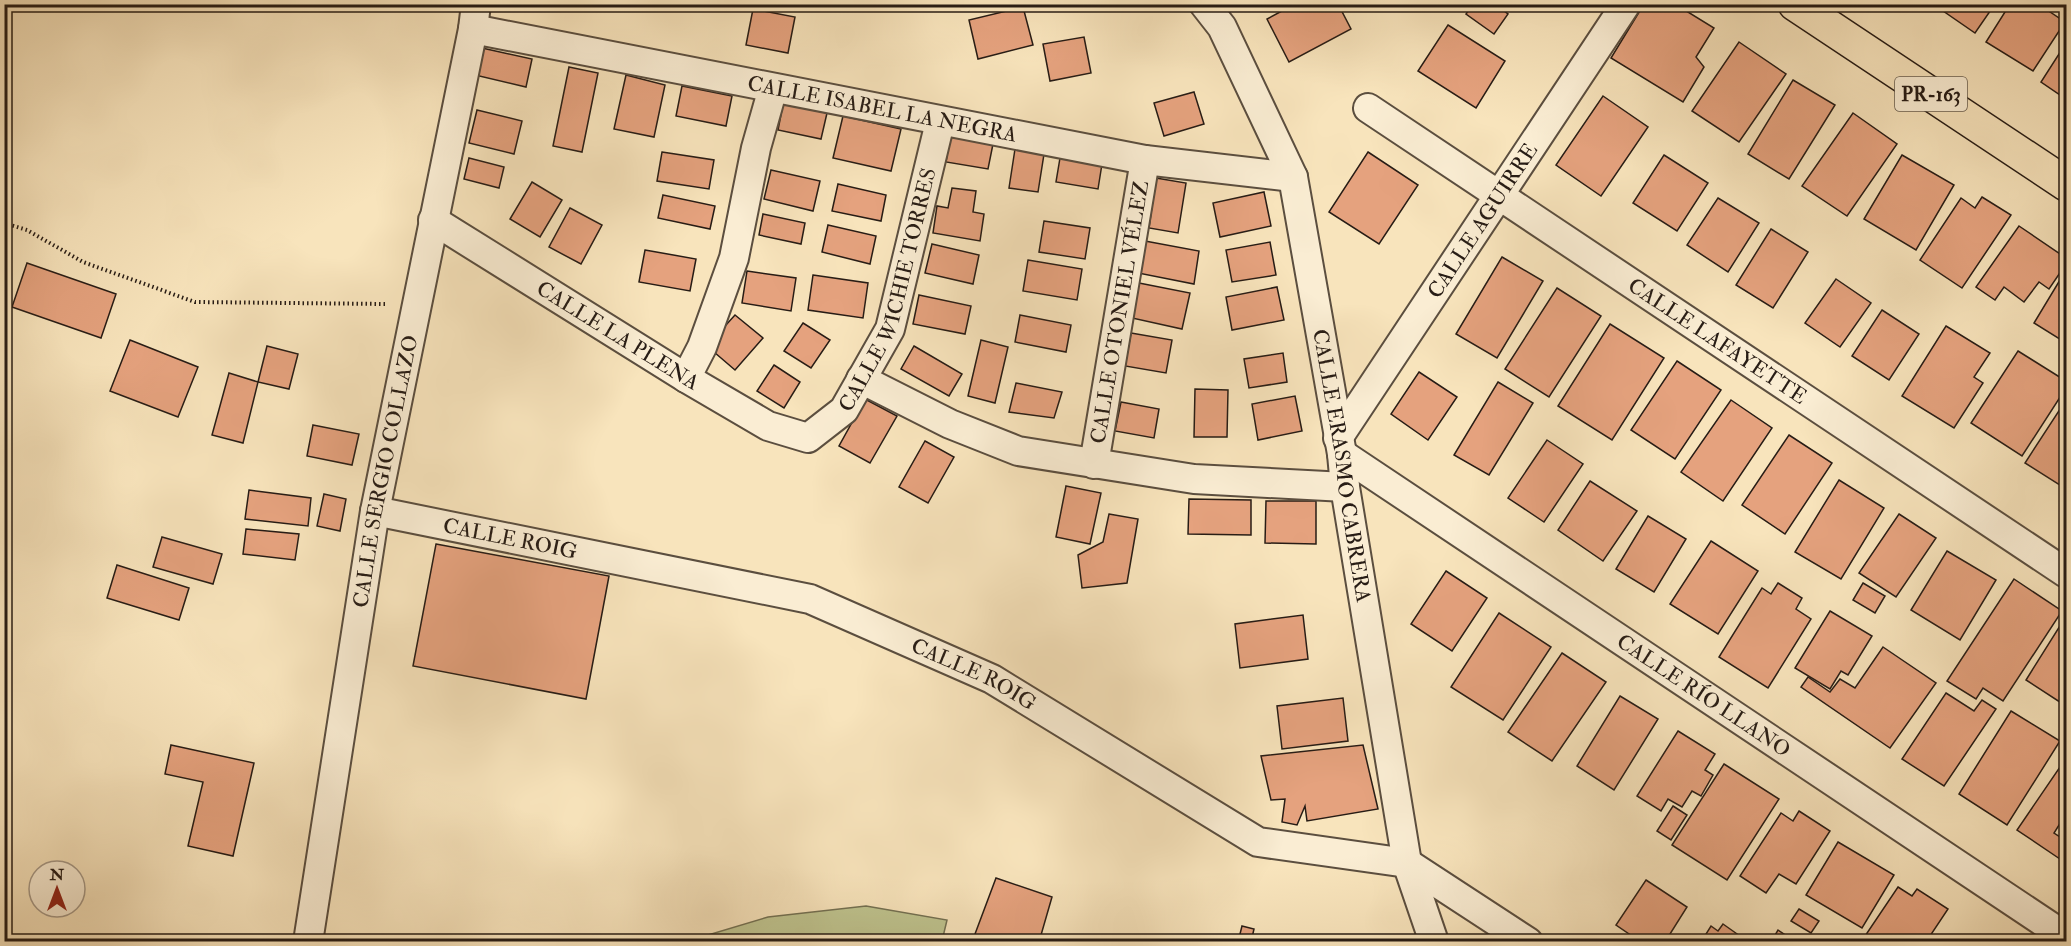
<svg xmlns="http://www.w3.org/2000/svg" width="2071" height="946" font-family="'IM FELL Double Pica',serif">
  <rect width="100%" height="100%" fill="#f8e4bc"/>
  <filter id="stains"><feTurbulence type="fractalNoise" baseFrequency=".00333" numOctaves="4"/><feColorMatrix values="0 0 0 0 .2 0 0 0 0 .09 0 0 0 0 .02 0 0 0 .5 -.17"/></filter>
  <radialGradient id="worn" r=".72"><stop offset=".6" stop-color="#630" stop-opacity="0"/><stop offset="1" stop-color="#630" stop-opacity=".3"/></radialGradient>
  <polygon fill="#bfc48f" stroke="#737052" stroke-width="1.5" points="866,906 947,920 942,941 688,941 768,917"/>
  <g fill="#e5a27e" stroke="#271c15" stroke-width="1.5">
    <polygon points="1295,4 1338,4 1351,29 1289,62 1267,19"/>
    <polygon points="1473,4 1495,4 1508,14 1494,34 1466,14"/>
    <polygon points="1644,4 1675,4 1714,28 1696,57 1704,67 1683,102 1611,58"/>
    <polygon points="1933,4 1995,4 1975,33"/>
    <polygon points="2010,4 2038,4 2065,22 2033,71 1986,42"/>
    <polygon points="1023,7 1033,45 978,59 969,20"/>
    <polygon points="753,9 795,17 788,53 746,45"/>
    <polygon points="1448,25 1505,61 1476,108 1418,71"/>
    <polygon points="1084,37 1091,73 1050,81 1043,44"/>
    <polygon points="1739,42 1786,74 1739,142 1692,111"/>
    <polygon points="2066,43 2066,99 2041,82"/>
    <polygon points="482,48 532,59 526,87 475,75"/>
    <polygon points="569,67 598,73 582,152 553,146"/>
    <polygon points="626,75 665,85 654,137 614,129"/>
    <polygon points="1793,80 1835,105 1789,179 1748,154"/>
    <polygon points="682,86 732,96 726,126 676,116"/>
    <polygon points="1194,92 1204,124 1164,136 1154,103"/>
    <polygon points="1603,96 1648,127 1601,196 1556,165"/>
    <polygon points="783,104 827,113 821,139 778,130"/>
    <polygon points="477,110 522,121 514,154 469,143"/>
    <polygon points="1853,113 1897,144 1847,216 1802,186"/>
    <polygon points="843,116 901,129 891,171 833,158"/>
    <polygon points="950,137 993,144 988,169 946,162"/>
    <polygon points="1015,149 1044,154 1038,192 1009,188"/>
    <polygon points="662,152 714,160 709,189 657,181"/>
    <polygon points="1368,152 1418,185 1379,244 1329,212"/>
    <polygon points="1664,155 1708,183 1677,231 1633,203"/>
    <polygon points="1902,155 1954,185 1916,250 1864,219"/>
    <polygon points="469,158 504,167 499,188 464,179"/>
    <polygon points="1060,158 1102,164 1098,189 1056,182"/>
    <polygon points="771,170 820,181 813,211 764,199"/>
    <polygon points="1156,178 1186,183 1178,233 1149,228"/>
    <polygon points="532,182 562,200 540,237 510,219"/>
    <polygon points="838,184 886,195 881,221 832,211"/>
    <polygon points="952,188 976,191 973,212 984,214 980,241 933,233 937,206 948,208"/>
    <polygon points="1264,192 1271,226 1220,237 1213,203"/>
    <polygon points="663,195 715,206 710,229 658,218"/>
    <polygon points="1982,197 2011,215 1962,288 1920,260 1961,198 1975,208"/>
    <polygon points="1718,198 1759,223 1728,272 1687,245"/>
    <polygon points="570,208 602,225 581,264 549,247"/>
    <polygon points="763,214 805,223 801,244 759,235"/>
    <polygon points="1044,221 1090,228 1085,259 1039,252"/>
    <polygon points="828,225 876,236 870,264 822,252"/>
    <polygon points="2019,226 2066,258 2066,264 2049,289 2039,282 2024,302 2004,287 1995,300 1976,287"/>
    <polygon points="1771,229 1808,252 1773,308 1736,285"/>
    <polygon points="1145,241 1199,251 1194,284 1138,273"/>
    <polygon points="1270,242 1276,275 1232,282 1226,250"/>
    <polygon points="932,244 979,255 973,284 925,273"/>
    <polygon points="645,250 696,259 690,291 639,282"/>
    <polygon points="1502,257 1543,281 1497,358 1456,334"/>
    <polygon points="1028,260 1082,269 1077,300 1023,291"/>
    <polygon points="27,263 116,294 101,338 12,307"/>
    <polygon points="2066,270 2066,343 2034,323"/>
    <polygon points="747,271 796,278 791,311 742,303"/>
    <polygon points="813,275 868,283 863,318 808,310"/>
    <polygon points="1836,279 1871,303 1840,347 1805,323"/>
    <polygon points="1139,283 1190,293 1182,329 1132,318"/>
    <polygon points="1277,287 1284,320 1232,330 1226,297"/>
    <polygon points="1557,288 1601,316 1549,397 1505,369"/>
    <polygon points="919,295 971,306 965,334 913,324"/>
    <polygon points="1882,310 1919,334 1889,380 1852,356"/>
    <polygon points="735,315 763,338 735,370 707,346"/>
    <polygon points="1020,315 1071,325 1066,352 1015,342"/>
    <polygon points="803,323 830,340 811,368 784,351"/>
    <polygon points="1610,324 1664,358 1612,440 1558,406"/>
    <polygon points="1946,326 1990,353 1974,377 1983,383 1954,428 1902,396"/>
    <polygon points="1131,333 1172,340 1166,373 1125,366"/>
    <polygon points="130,340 198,367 178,417 110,391"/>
    <polygon points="981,340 1008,347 995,403 968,396"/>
    <polygon points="267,346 298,354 289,389 258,382"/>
    <polygon points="914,346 962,374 949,396 901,369"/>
    <polygon points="2018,351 2066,381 2066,388 2022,456 1971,423"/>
    <polygon points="1283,353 1287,382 1249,388 1244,359"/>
    <polygon points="1677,361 1721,390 1675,459 1631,430"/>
    <polygon points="774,365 800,382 784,408 757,391"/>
    <polygon points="1419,372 1457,397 1428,440 1391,414"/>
    <polygon points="229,373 258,382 243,443 212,435"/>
    <polygon points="1498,382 1533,403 1489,475 1454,455"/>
    <polygon points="1016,383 1062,392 1054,418 1009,412"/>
    <polygon points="1195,389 1228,390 1227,437 1194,437"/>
    <polygon points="1295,396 1302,431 1258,440 1252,404"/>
    <polygon points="865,399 897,416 870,463 839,446"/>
    <polygon points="1731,400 1772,428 1723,501 1681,472"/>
    <polygon points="2066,400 2066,489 2025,463"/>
    <polygon points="1121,402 1159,409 1154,438 1115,431"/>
    <polygon points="313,425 359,434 352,465 307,456"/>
    <polygon points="1789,435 1832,463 1785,534 1742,505"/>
    <polygon points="1547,440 1583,464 1544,522 1508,498"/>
    <polygon points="925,441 954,457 928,503 899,487"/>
    <polygon points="1839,480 1884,508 1841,579 1795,552"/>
    <polygon points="1590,481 1637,511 1603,561 1558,530"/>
    <polygon points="1066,486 1101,493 1090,544 1056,537"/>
    <polygon points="249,490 311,498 308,526 245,519"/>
    <polygon points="324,494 346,499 340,531 317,526"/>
    <polygon points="1189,499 1251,500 1251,535 1188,534"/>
    <polygon points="1266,501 1316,501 1316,544 1265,543"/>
    <polygon points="1109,514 1138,519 1127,583 1082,588 1078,555 1103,542"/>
    <polygon points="1899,514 1936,538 1896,597 1859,573"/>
    <polygon points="1648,516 1686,539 1654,592 1616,569"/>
    <polygon points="246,529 299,534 295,560 243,554"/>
    <polygon points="162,537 222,554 213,584 153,567"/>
    <polygon points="1711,541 1758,571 1718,634 1670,604"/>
    <polygon points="436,544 609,576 586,699 413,666"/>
    <polygon points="1947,551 1996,580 1960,640 1911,610"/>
    <polygon points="117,565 189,588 179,620 107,598"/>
    <polygon points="1446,571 1487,598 1452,651 1411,624"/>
    <polygon points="2014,579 2062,611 2003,701 1983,688 1976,699 1947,681"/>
    <polygon points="1778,583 1802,598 1796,609 1811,619 1768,688 1719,657 1762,588 1771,594"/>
    <polygon points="1863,583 1885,596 1875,613 1853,600"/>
    <polygon points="1830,611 1872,636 1848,675 1841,671 1830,689 1795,668"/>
    <polygon points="1499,613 1551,647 1503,720 1451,687"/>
    <polygon points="1303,615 1308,659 1240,668 1235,624"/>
    <polygon points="2063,621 2066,623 2066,706 2026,680"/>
    <polygon points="1883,647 1936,683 1890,748 1801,687 1808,677 1830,692 1840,679 1855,688"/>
    <polygon points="1562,653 1606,682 1552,761 1508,732"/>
    <polygon points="1946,693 1974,711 1982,700 1996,709 1944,786 1902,759"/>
    <polygon points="1620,696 1658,719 1614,790 1577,766"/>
    <polygon points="1343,698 1348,741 1282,749 1277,706"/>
    <polygon points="2011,711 2060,741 2007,825 1959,794"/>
    <polygon points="1678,731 1715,754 1705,770 1713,775 1701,796 1692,791 1682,807 1668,799 1661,811 1637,796"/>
    <polygon points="171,745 254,763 233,856 188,846 203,782 165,774"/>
    <polygon points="1363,745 1378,809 1307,821 1305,806 1297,825 1282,822 1285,799 1271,800 1261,756"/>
    <polygon points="1724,764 1779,799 1727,880 1672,845"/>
    <polygon points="2062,764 2066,767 2066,814 2054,833 2066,841 2066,849 2060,859 2017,830"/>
    <polygon points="1673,806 1687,815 1671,840 1657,831"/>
    <polygon points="1799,811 1830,831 1796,884 1779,874 1766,893 1740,876 1781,813 1793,821"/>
    <polygon points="1838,842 1894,875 1862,928 1806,895"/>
    <polygon points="996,878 1052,897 1039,942 972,942"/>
    <polygon points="1646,880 1687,907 1665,942 1641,942 1616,925"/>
    <polygon points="1898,887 1912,896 1917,889 1948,909 1926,942 1861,942"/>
    <polygon points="1799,909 1819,921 1811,933 1791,921"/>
    <polygon points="1723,924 1747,941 1701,942 1711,926 1718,931"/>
    <polygon points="1242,926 1254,929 1251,942 1238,942"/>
    <polygon points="1778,930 1796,942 1771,942"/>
  </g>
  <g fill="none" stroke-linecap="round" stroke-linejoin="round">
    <g stroke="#5b4e3f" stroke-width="32">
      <g id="street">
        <path id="s1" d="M1204,4L1222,27L1293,177L1342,454L1345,487L1407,863L1434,942"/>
        <path id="s2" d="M473,29L1145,160L1293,177"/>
        <path id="s3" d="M1368,108L2066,573"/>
        <path id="s4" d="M433,220L686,378L768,426L808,438L844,410L890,329L940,122"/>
        <polyline points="686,378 702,347 734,258 756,148 773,88"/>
        <polyline points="861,379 950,424 1018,451 1194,479 1345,487"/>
        <path id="s5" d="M1338,438L1626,4"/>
        <path id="s6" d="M1342,454L2066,937"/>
        <path id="s7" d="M1094,464L1145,160"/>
        <path id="s8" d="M375,511L810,599L992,679L1258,842L1407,863L1528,942"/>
        <path id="s9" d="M308,942L375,511L473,29L476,4"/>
      </g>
    </g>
    <g stroke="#271c15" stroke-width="36">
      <polyline id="primary" points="1795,4 2066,184"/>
    </g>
    <polyline stroke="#271c15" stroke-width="4" stroke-dasharray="1.5 3" stroke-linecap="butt" points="4,223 27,230 83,262 195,302 385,304"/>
    <use href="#street" stroke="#faedd3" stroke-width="28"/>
    <use href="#primary" stroke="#f8e4bc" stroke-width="33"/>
  </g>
  <g text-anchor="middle" stroke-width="5" stroke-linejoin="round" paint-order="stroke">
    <rect fill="#faedd3" stroke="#665b4e" stroke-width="1.5" x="1895" y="77" width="72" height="34" rx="4.5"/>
    <g font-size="20" font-weight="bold" fill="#271c15">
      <text x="1931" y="101">PR-163</text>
    </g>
    <g font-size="21" fill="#271c15" stroke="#faedd3">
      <text dy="7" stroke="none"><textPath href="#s2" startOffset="417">CALLE ISABEL LA NEGRA</textPath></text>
      <text dy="7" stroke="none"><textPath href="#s5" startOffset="261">CALLE AGUIRRE</textPath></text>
      <text dy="7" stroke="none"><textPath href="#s4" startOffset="610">CALLE WICHIE TORRES</textPath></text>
      <text dy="7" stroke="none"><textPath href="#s7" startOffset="154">CALLE OTONIEL VÉLEZ</textPath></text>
      <text dy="7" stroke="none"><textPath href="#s4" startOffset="218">CALLE LA PLENA</textPath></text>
      <text dy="7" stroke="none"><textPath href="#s3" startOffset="420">CALLE LAFAYETTE</textPath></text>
      <text dy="7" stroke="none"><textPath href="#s1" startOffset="488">CALLE ERASMO CABRERA</textPath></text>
      <text dy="7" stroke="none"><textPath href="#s9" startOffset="477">CALLE SERGIO COLLAZO</textPath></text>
      <text dy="7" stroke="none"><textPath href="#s8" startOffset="138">CALLE ROIG</textPath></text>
      <text dy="7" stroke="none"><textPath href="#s8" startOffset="624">CALLE ROIG</textPath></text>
      <text dy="7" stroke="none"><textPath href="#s6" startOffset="435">CALLE RÍO LLANO</textPath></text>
    </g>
  </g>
  <rect width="2071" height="946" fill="none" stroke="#f8e4bc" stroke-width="24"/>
  <rect x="6" y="6" width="2059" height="934" fill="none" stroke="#271c15" stroke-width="3"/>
  <rect x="12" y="12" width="2047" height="922" fill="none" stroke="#271c15" stroke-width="1.5"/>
  <g transform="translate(57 889)"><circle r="28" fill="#faedd3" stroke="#a69987" stroke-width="1.5"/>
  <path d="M0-4.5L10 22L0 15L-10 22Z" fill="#8f2418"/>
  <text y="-9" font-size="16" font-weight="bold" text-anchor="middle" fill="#271c15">N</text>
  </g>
  <rect width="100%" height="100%" filter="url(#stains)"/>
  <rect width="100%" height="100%" fill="url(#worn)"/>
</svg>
